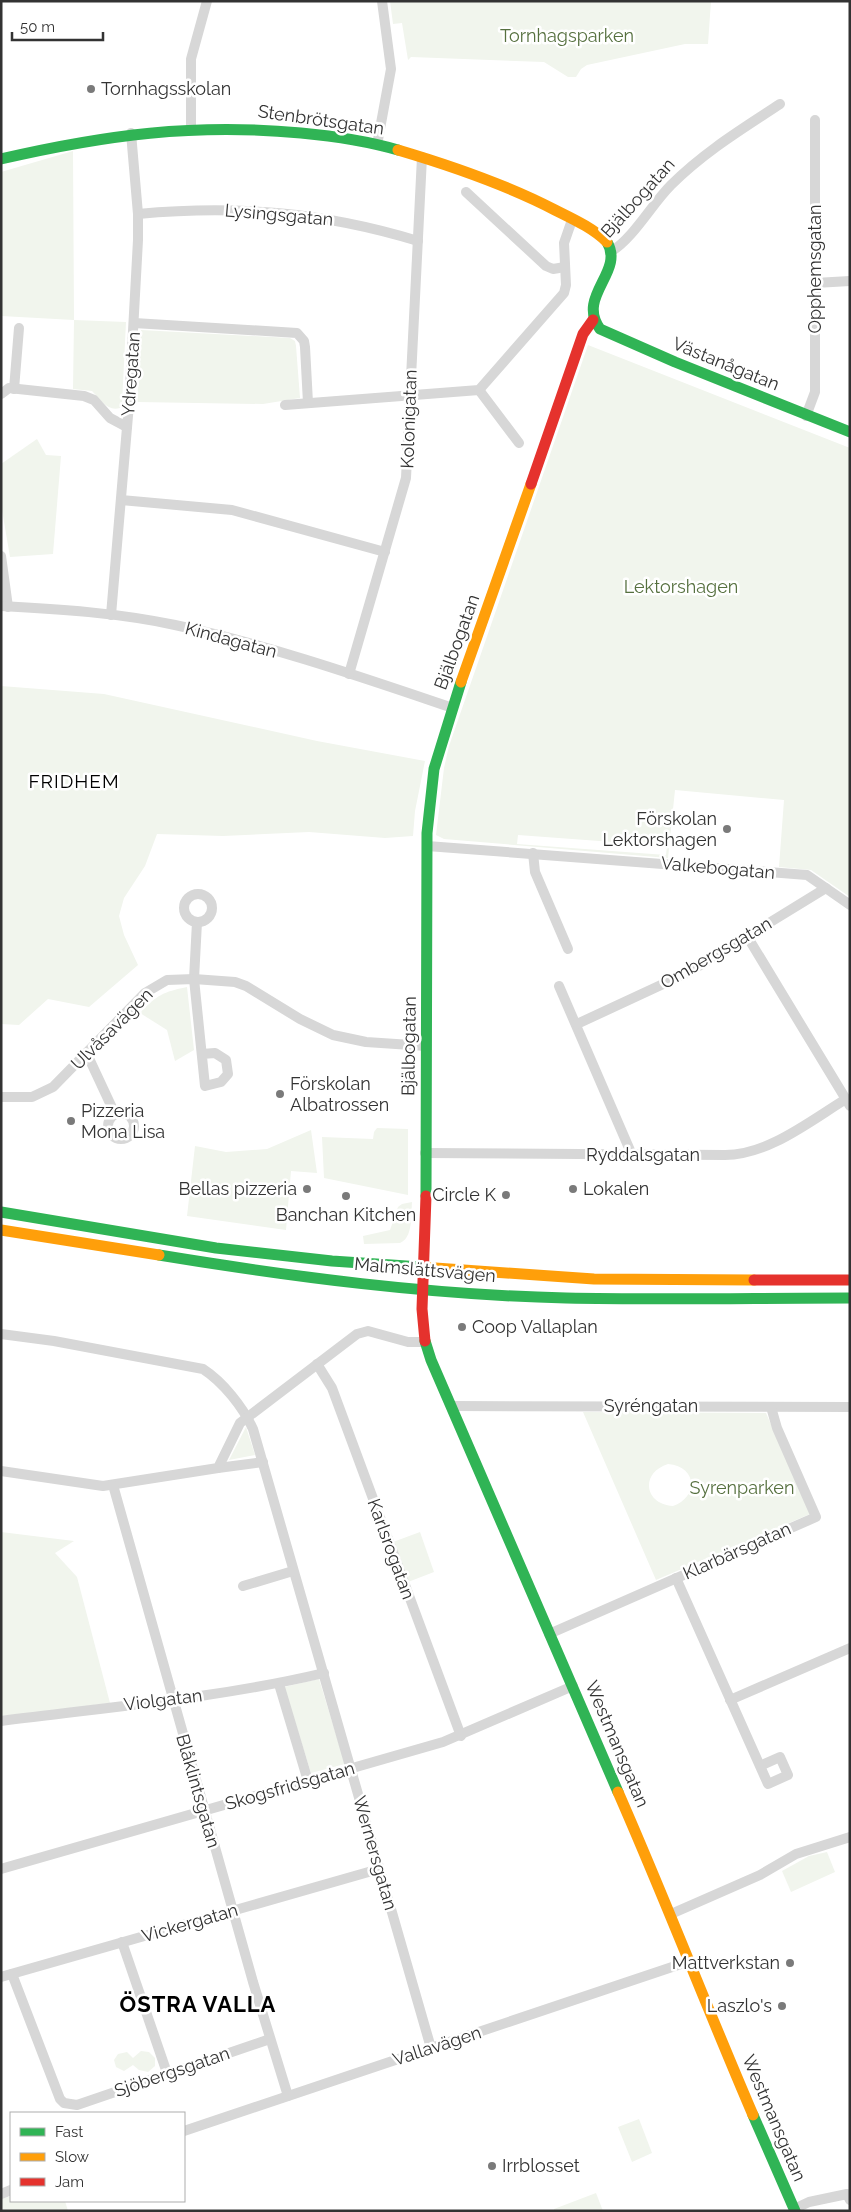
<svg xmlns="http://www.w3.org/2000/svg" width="851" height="2212" font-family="Raleway,sans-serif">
  <rect width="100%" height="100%" fill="#fff"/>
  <g fill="#f1f5ed" fill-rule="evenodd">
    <polygon points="390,1 711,1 708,44 685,44 587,65 581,69 576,77 568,77 544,62 411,57 408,60 402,23 393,24"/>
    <path d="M73,151L74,320L126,322L122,404L120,408C108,412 101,400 92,391L73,389L74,320L1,316V172Z"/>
    <polygon points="141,330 290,338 295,341 296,346 300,398 263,404 137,402"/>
    <path d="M588,345L850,448V897L811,870L779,867L784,800L675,790L668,858L444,839L436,835L444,768L449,746ZM518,835L667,846L666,855L517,844Z"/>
    <polygon points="37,439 46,455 61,456 53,554 10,557 1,504 1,464"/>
    <polygon points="1,686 104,694 317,741 425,761 415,811 413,836 385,838 309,832 223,836 157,834 145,866 124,898 119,916 124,935 138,965 89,1007 48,999 19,1025 1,1024"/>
    <path d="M187,987L194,1050L175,1061L167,1030L140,1013C157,995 163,992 187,987Z"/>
    <polygon points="377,1128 408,1129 408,1195 324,1178 322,1137 373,1139 374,1132"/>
    <polygon points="311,1130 317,1173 291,1171 286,1230 187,1216 195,1146 226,1152 267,1149"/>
    <path d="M412,1202C411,1215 413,1238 400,1243L364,1244L363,1236L390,1230L398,1207L402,1204Z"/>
    <path d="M583,1412L766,1413L810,1514L656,1580ZM668,1464C696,1466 700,1496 673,1506C644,1504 640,1473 668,1464Z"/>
    <polygon points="246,1427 255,1455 229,1460"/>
    <polygon points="1,1532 74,1541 55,1553 77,1577 110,1703 1,1717"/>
    <polygon points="420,1532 434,1572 408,1582 393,1542"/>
    <polygon points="319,1679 345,1764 311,1773 284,1687"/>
    <polygon points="827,1852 835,1872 791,1892 782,1871 809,1856"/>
    <polygon points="141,2051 149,2052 155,2058 155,2066 148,2072 139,2070 133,2065 124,2071 116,2067 114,2060 118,2054 127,2052 133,2058"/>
    <polygon points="639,2119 652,2153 632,2162 618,2127"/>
    <polygon points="596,2193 603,2211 554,2211 554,2209"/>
    <polygon points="11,2196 11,2201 65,2201 68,2211 1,2211 1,2199"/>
  </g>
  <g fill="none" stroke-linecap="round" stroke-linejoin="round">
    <g stroke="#d7d7d7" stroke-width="10">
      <polyline points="191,128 191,59 207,1"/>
      <polyline points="377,145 391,69 382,1"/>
      <polyline points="466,192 546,266 553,269 565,267"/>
      <path d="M138,214C237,205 323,212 418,241"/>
      <path d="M612,251C634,237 652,204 671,185C704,152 742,129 780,104"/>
      <polyline points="815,283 850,281"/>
      <polyline points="134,323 297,333 304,341 305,347 308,403"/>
      <polyline points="14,389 19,328"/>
      <polyline points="479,390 519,443"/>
      <polyline points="1,394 9,388 84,396 94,400 110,418 127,427"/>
      <polyline points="285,405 479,390 564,293 566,285 564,243 572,220"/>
      <polyline points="806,416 815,392 815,120"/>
      <polyline points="121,500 232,510 385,552"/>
      <polyline points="1,556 8,607"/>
      <path d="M1,606C59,609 119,613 175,625C269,645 361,677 453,708"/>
      <polyline points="111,615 129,404 138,240 138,214 131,133"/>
      <polyline points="349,674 406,478 422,157"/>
      <polyline points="427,846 807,875 850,905"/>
      <polyline points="533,853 535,872 568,949"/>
      <circle cx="198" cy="908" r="14"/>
      <polyline points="197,922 194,979 205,1086 221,1082 228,1074 226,1060 215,1053 202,1054"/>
      <polyline points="747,936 850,1106"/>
      <polyline points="559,986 632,1155"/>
      <polyline points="577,1024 689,972 826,888"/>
      <polyline points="87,1054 115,1114"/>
      <polyline points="1,1097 32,1097 53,1087 145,993 167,980 194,979 235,982 246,986 300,1019 333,1035 366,1042 426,1046"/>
      <circle cx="121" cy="1126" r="13"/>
      <path d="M425,1153L725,1155C768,1155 810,1121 846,1099"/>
      <path d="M1,1334L54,1341L203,1369C223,1382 243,1407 253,1429L431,2048"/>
      <polyline points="317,1364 332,1388 461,1736"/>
      <polyline points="452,1406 850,1407"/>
      <polyline points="218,1468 263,1462"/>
      <polyline points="1,1471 103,1486 218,1468 240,1423 357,1334 368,1331 408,1342 425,1342"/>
      <polyline points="113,1485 253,1982 288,2096"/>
      <polyline points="676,1578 768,1784 788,1775 780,1757 760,1766"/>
      <polyline points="243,1586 293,1571"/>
      <polyline points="549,1634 816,1517 777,1428 771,1407"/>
      <polyline points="279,1684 308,1781"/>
      <polyline points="730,1700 850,1648"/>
      <path d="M1,1721C109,1707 218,1698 324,1673"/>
      <polyline points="1,1869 443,1742 573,1686"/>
      <polyline points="671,1914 760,1875 796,1854 850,1837"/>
      <polyline points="122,1942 167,2073"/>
      <polyline points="12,1974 60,2099 64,2103 77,2105 270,2039"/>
      <polyline points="1,1977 379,1869"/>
      <polyline points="184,2131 690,1961"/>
      <polyline points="1,2194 11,2190"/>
      <polyline points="794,2209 809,2202 847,2194 850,2200"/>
    </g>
    <g stroke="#30b455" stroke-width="11">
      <path d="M1,159C105,135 194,123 301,133C333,136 367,141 398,150"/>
      <path d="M607,242C625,272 576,296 600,329L675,362L850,432"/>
      <polyline points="426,1196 427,833 434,769 461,682"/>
      <polyline points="1,1212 216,1248 332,1261 421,1267"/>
      <path d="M159,1255C293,1277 430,1295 566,1298C660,1300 755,1298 850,1298"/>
      <polyline points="425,1341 431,1360 618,1792"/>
      <polyline points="753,2115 795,2211"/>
    </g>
    <g stroke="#ff9f0a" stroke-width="11">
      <path d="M398,150C452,166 505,184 555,210C573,219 593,228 607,242"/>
      <polyline points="461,682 531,484"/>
      <polyline points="1,1230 159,1255"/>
      <polyline points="421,1267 594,1279 754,1280"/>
      <path d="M618,1792C665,1899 707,2008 753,2115"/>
    </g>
    <g stroke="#e5322d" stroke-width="11">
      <polyline points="531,484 583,334 593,320"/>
      <polyline points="754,1280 850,1280"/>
      <polyline points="425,1341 422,1309 426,1196"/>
    </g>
  </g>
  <g fill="#7a7a7a" stroke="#fff" stroke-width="2">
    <circle cx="91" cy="89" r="5"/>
    <circle cx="727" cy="829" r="5"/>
    <circle cx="280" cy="1094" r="5"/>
    <circle cx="71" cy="1121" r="5"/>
    <circle cx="307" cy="1189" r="5"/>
    <circle cx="573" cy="1189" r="5"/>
    <circle cx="506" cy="1195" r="5"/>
    <circle cx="346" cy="1196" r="5"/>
    <circle cx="462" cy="1327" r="5"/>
    <circle cx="790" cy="1963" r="5"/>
    <circle cx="782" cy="2006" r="5"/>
    <circle cx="492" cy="2166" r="5"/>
  </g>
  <g text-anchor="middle" stroke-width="5" stroke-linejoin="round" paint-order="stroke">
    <g font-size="18" fill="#56703f" stroke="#fff">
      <text x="567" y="42">Tornhagsparken</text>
      <text x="681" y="593">Lektorshagen</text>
      <text x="742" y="1494">Syrenparken</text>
    </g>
    <g font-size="18" fill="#333" stroke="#fff" text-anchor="start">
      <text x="101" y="95">Tornhagsskolan</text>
      <text x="717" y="825" text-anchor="end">Förskolan<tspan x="717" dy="21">Lektorshagen</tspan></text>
      <text x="290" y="1090">Förskolan<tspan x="290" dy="21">Albatrossen</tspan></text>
      <text x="81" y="1117">Pizzeria<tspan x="81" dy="21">Mona Lisa</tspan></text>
      <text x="297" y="1195" text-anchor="end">Bellas pizzeria</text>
      <text x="583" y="1195">Lokalen</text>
      <text x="496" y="1201" text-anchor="end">Circle K</text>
      <text x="346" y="1221" text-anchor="middle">Banchan Kitchen</text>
      <text x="472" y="1333">Coop Vallaplan</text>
      <text x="780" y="1969" text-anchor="end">Mattverkstan</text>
      <text x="772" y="2012" text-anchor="end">Laszlo's</text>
      <text x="502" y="2172">Irrblosset</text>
    </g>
    <g font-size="18" fill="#333" stroke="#fff">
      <text transform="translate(321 120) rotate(8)" y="6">Stenbrötsgatan</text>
      <text transform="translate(638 198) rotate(-48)" y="6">Bjälbogatan</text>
      <text transform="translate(279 215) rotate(5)" y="6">Lysingsgatan</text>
      <text transform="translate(815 269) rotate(-90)" y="6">Opphemsgatan</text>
      <text transform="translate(726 364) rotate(22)" y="6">Västanågatan</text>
      <text transform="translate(131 374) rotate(-86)" y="6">Ydregatan</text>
      <text transform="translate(409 419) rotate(-88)" y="6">Kolonigatan</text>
      <text transform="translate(231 640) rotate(15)" y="6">Kindagatan</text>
      <text transform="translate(457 642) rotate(-70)" y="6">Bjälbogatan</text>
      <text transform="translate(718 868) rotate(5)" y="6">Valkebogatan</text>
      <text transform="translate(716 953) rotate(-30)" y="6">Ombergsgatan</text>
      <text transform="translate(112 1029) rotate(-45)" y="6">Ulvåsavägen</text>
      <text transform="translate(409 1046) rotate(-89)" y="6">Bjälbogatan</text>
      <text x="643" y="1161">Ryddalsgatan</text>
      <text transform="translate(425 1270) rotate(5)" y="6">Malmslättsvägen</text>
      <text x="651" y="1412">Syréngatan</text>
      <text transform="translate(391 1549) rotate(70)" y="6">Karlsrogatan</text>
      <text transform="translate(737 1551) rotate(-24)" y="6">Klarbärsgatan</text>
      <text transform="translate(163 1700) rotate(-7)" y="6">Violgatan</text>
      <text transform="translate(617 1744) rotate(67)" y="6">Westmansgatan</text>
      <text transform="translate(290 1786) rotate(-16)" y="6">Skogsfridsgatan</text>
      <text transform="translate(198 1791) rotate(74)" y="6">Blåklintsgatan</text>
      <text transform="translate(375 1853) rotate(74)" y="6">Wernersgatan</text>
      <text transform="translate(190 1923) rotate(-16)" y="6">Vickergatan</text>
      <text transform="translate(437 2046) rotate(-18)" y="6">Vallavägen</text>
      <text transform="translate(172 2072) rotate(-19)" y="6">Sjöbergsgatan</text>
      <text transform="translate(774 2118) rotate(67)" y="6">Westmansgatan</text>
    </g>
    <g font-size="19" letter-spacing="1" fill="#000" stroke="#fff">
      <text x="74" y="788">FRIDHEM</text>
    </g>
    <g font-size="22" font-weight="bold" letter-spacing="1" fill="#000" stroke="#fff">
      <text x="198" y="2012">ÖSTRA VALLA</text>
    </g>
  </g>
  <rect width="851" height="2212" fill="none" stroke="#333333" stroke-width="5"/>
  <rect x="10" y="2112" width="175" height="90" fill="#ffffff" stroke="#adadad"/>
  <rect x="20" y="2128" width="25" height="8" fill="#30b455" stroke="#adadad"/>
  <text x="55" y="2137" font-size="15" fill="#333333">Fast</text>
  <rect x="20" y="2153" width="25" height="8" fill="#ff9f0a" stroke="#adadad"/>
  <text x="55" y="2162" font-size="15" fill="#333333">Slow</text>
  <rect x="20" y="2178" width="25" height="8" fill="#e5322d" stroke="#adadad"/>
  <text x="55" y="2187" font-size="15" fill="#333333">Jam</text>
  <path d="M12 32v8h91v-8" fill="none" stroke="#333333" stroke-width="2.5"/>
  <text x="20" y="32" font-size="15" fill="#333333" stroke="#ffffff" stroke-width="4" paint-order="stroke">50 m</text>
</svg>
